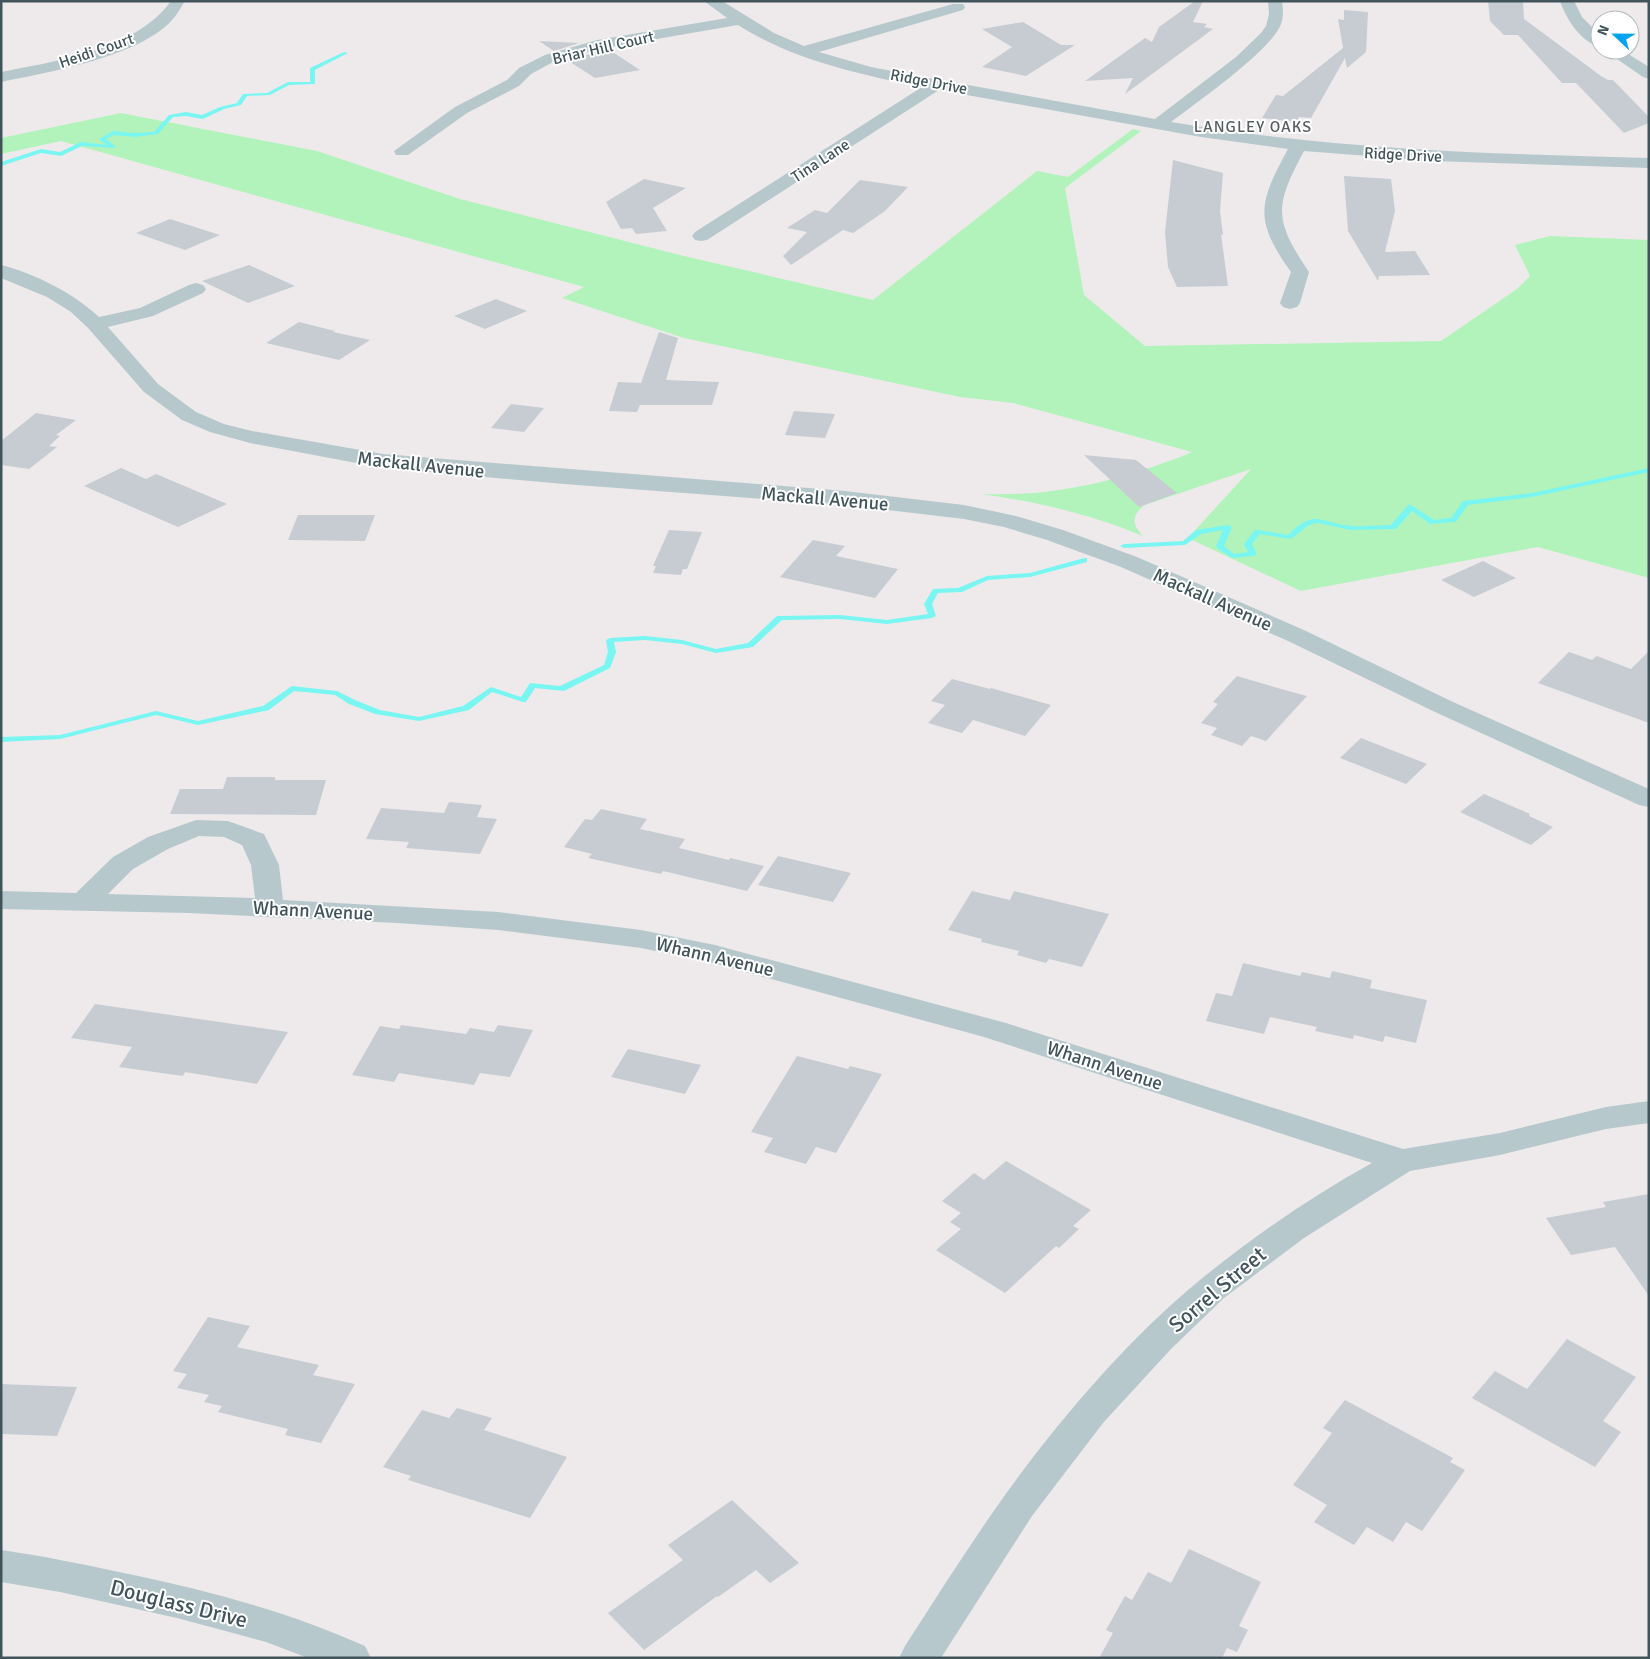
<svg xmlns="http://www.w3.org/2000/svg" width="1650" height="1659" font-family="Signika,sans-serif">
  <rect width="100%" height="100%" fill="#eeeaeb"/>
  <path fill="#b2f3bb" d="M121,113L317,151L460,199L684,256L873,300L1037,171L1068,177L1133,129L1141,131L1065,188L1084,295L1145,346L1441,341L1517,289L1530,276L1515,245L1550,236L1649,240V578L1538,547L1301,591L1188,538L1251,469L1145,505C1131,515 1132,525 1143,536C1090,514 1038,502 981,494C1044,496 1092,487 1152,467C1165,462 1179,458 1192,452L1013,403L960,397L684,338L562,298L584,287L61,141L1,154V138Z"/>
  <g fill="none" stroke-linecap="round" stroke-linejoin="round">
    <g fill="#79f6f2" fill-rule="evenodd">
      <polygon points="344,52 348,53 315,70 315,84 289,85 270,95 247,96 241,105 224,109 203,119 186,116 173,117 158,134 135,137 114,135 106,139 115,146 115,148 82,146 61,156 41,153 1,166 1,162 41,149 60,152 81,142 107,145 99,139 113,131 135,133 154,132 169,115 186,112 202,115 220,107 237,103 243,94 267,93 288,82 310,82 310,68"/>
      <path d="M1649,468V472L1532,497L1468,505L1456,522H1453L1430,524L1412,511L1396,529H1393L1350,530L1319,523C1305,523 1301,534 1290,539L1260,534L1252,544L1257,554L1253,556L1232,558L1217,548L1216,546L1223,530L1201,534L1185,545L1124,548L1120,546L1124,544L1183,541L1196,530L1228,525L1232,527L1224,546L1234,554L1248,552L1244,544L1255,530H1258L1288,535C1316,507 1321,524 1352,526C1365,527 1378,525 1391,525L1408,505H1411L1434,520L1451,518L1463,501L1532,493Z"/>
      <polygon points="1084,558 1087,558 1087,562 1030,577 988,580 962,592 938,593 932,604 936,616 932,618 887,624 840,619 782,620 753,647 716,653 682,644 645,640 614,642 616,652 610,668 564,691 535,688 526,702 523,702 492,692 469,710 419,721 375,714 349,704 335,695 294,691 269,710 198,725 156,715 60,739 1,742 1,737 60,735 156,711 198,721 263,706 292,686 337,691 355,700 380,710 419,717 463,706 491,687 521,697 530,683 560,686 604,665 608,652 606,640 610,638 645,636 682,640 716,649 748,643 777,616 780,616 840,615 887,620 928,614 924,604 933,589 958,588 987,576 1030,573"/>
    </g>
  </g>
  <g fill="#c6ccd1">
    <polygon points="1195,1 1203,1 1193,22 1207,24 1204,27 1213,29 1125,94 1133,78 1085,81 1145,38 1152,42 1159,27"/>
    <polygon points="1488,1 1523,1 1524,19 1601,76 1608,80 1613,80 1649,117 1649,123 1624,133 1576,83 1562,83 1518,35 1504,35 1490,21"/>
    <polygon points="1344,10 1368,12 1366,52 1347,68 1345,58 1311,118 1299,117 1297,122 1262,118 1276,95 1283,96 1343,48 1338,19 1344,20"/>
    <polygon points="1023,22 1061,45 1075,45 1026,76 982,67 1012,47 982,29"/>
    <polygon points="539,41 579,43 554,51"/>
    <polygon points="608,49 640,70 595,78 567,60"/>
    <polygon points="1173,160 1223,173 1220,211 1223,235 1221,234 1228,286 1177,287 1168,267 1165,232"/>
    <polygon points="1344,176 1391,179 1395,211 1385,252 1415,251 1430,275 1379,276 1378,281 1348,231"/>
    <polygon points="644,179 686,188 653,208 667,231 636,234 632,228 621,229 606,202"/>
    <polygon points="860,180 908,187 885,211 853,233 843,230 791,265 783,256 807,232 787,228 815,210 827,213"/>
    <polygon points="170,219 220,235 185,250 136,233"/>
    <polygon points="249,265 295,286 248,303 202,281"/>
    <polygon points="496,299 527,311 485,329 454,316"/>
    <polygon points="299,322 335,331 333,332 370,340 339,360 266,343"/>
    <polygon points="659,332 678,338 666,380 719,382 712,405 640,405 637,412 609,411 618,382 641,383"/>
    <polygon points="511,404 544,408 524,432 491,428"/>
    <polygon points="794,411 835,414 825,438 785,435"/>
    <polygon points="36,413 76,420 56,435 60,436 49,446 57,447 29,469 1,465 1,441"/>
    <polygon points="1084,455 1136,460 1177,493 1139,507"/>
    <polygon points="121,468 146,479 156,474 227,504 178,527 84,486"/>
    <polygon points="298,515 375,515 365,541 288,540"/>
    <polygon points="669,530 702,532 687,569 683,569 681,575 653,573 656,566 653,566"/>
    <polygon points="813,540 845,546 836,556 898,569 875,598 780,577"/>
    <polygon points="1483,561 1516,578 1474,597 1441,580"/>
    <polygon points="1649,651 1649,723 1538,683 1569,652 1592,660 1597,656 1631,669"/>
    <polygon points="1237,676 1281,689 1307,696 1266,741 1251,736 1242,746 1211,735 1217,728 1201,723 1218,704 1213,702"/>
    <polygon points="952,679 990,689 991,688 1051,705 1025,736 973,720 962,733 928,723 945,705 931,701"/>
    <polygon points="1361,738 1427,764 1406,784 1340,758"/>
    <polygon points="227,777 275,777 275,780 326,780 316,815 170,814 180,789 223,789"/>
    <polygon points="1484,794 1530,814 1529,816 1553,827 1531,845 1460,812"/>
    <polygon points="449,802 482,805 477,817 497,819 480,854 406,848 409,842 366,839 381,808 444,813"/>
    <polygon points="601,809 647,819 640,829 685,839 679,848 729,860 730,858 764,866 747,891 663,871 661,874 588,858 592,854 564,847 585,819 592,820"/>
    <polygon points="778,856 851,873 833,902 758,885"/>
    <polygon points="972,891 1010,900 1014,891 1109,914 1082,967 1049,959 1046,963 1017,955 1019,951 981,942 982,939 948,930"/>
    <polygon points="1243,963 1300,976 1302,972 1330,978 1332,971 1372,980 1370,988 1427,1000 1416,1043 1385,1036 1383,1042 1354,1035 1353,1039 1315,1031 1317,1027 1270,1017 1264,1034 1206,1021 1216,993 1232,996"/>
    <polygon points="95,1004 288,1032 257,1084 185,1072 183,1076 119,1067 132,1047 71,1038"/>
    <polygon points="401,1025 466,1034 470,1028 494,1032 498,1025 533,1030 510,1077 480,1073 474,1085 399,1073 394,1082 352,1075 380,1026 399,1029"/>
    <polygon points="628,1049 701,1065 685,1094 611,1077"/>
    <polygon points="797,1056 848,1069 850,1066 882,1074 836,1153 816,1147 806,1164 764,1152 773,1138 751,1132"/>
    <polygon points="1006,1161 1091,1210 1073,1226 1079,1229 1059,1248 1056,1246 1005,1293 936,1250 961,1229 950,1222 961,1213 942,1201 974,1173 984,1180"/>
    <polygon points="1649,1194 1649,1296 1615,1247 1571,1255 1546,1218 1606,1207 1603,1202"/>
    <polygon points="208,1317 250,1326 237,1347 319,1365 313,1375 355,1384 321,1443 285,1435 288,1429 218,1412 222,1406 204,1402 209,1395 177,1388 187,1374 173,1371"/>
    <polygon points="1567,1339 1636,1377 1603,1421 1621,1432 1595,1467 1472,1398 1495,1371 1527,1389"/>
    <polygon points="1,1384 77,1387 57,1436 1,1434"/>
    <polygon points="1345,1400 1453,1458 1450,1462 1465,1470 1422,1531 1406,1522 1393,1542 1367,1527 1354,1545 1314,1522 1327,1505 1293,1485 1332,1433 1323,1428"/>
    <polygon points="457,1408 492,1418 484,1430 567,1457 530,1518 408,1480 411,1476 383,1467 422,1410 449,1418"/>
    <polygon points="732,1500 799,1563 770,1583 756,1570 718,1597 717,1596 644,1650 608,1613 683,1560 668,1545"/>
    <polygon points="1189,1549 1261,1582 1239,1626 1248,1630 1237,1652 1227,1648 1222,1658 1099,1658 1113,1633 1106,1630 1125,1596 1132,1600 1148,1572 1171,1583"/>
  </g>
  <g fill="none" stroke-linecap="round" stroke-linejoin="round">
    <g fill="#b7c8cd" fill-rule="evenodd">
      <path d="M171,1H185C181,7 177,15 172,20C139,57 49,72 1,82V72C56,61 136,50 171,1Z"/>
      <path d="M704,1H722L774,33L804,46L953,4H963L965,7L963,10L819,52L871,67L934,79L939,78L946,81L1155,119L1236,57L1261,33L1266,26L1269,14L1268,1H1282C1283,9 1284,16 1281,24C1272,50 1196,103 1171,122C1330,149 1489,154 1649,158V168L1432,161L1304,151C1274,207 1274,220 1309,272L1300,303L1297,307L1290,309L1283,307L1280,303L1291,272C1254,220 1258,204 1288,149L1201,137L939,90L707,240L701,241L695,240L692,236L695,232L922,87C859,74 793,60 738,25L599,49L555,61L531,74L519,86L467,113L408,155H396L394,151L455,107L507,80L519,68L545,55L597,40L727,18Z"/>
      <path d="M1560,1H1574L1582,17L1600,35V47C1581,42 1566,19 1560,1Z"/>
      <polygon points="1604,50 1622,50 1649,67 1649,79 1643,77"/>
      <path d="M1,265C36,274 73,293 99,317L140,308L189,285L196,283L203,285L206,289L203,293L153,316L108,327L158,384L196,412L224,424L252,431L383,454L845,491L964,505L1016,516L1063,530L1137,557L1306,631L1453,702L1649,789V807L1639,805L1435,712L1288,641L1121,567L1047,540L1004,527L964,519L845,505L564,484L383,468L250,443L210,432L182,420L144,392L88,328L71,312L47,297L1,278Z"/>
      <path d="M196,820L228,821L264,834L279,865L283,900L498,912L641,930L715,945L1006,1023L1403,1149L1500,1133L1606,1107L1649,1101V1123L1606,1129L1500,1155L1410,1171L1304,1238L1224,1298L1171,1349L1103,1423L1032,1516L941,1658H899L905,1646C938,1595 970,1544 1005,1495C1058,1421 1130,1337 1200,1280C1254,1236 1312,1196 1372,1163L984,1037L713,963L641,948L498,930L397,923L189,913L1,909V891L76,893L113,857L148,837ZM199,836L224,837L242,845L251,865L255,898L108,894L133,869L168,849Z"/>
      <path d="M1,1550C44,1556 86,1565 129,1574C210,1591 289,1612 365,1646L371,1658H308L266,1642L177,1618L60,1592L1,1582Z"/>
    </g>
  </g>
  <g text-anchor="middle" stroke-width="4" stroke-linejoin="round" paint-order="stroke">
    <g font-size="16" fill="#41545a" stroke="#fff">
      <text transform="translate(603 47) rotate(-13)" y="6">Briar Hill Court</text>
      <text transform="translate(96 50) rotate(-19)" y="6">Heidi Court</text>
      <text transform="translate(929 81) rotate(11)" y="6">Ridge Drive</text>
      <text transform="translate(1403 154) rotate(3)" y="6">Ridge Drive</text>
      <text transform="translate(820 160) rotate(-33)" y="6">Tina Lane</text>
    </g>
    <g font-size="16" letter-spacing="1" fill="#575e61" stroke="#fff">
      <text x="1253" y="132">LANGLEY OAKS</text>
    </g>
    <g font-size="19" fill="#41545a" stroke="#fff">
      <text transform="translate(421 464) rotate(6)" y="7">Mackall Avenue</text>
      <text transform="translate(825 498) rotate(5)" y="7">Mackall Avenue</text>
      <text transform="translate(1213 599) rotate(24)" y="7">Mackall Avenue</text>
      <text transform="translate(313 910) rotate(3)" y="7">Whann Avenue</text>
      <text transform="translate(715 956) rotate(13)" y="7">Whann Avenue</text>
      <text transform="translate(1105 1065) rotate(18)" y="7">Whann Avenue</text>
    </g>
    <g font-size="22" fill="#41545a" stroke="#fff">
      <text transform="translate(1217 1289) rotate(-40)" y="8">Sorrel Street</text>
      <text transform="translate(179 1603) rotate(14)" y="8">Douglass Drive</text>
    </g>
  </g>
  <rect width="1650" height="1659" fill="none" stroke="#41545a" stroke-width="5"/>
  <g transform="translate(1615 35) rotate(292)"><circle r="24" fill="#ffffff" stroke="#b3bbbd"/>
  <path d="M0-4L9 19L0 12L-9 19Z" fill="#04a3ef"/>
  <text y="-8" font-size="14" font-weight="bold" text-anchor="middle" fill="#41545a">N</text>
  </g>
</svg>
